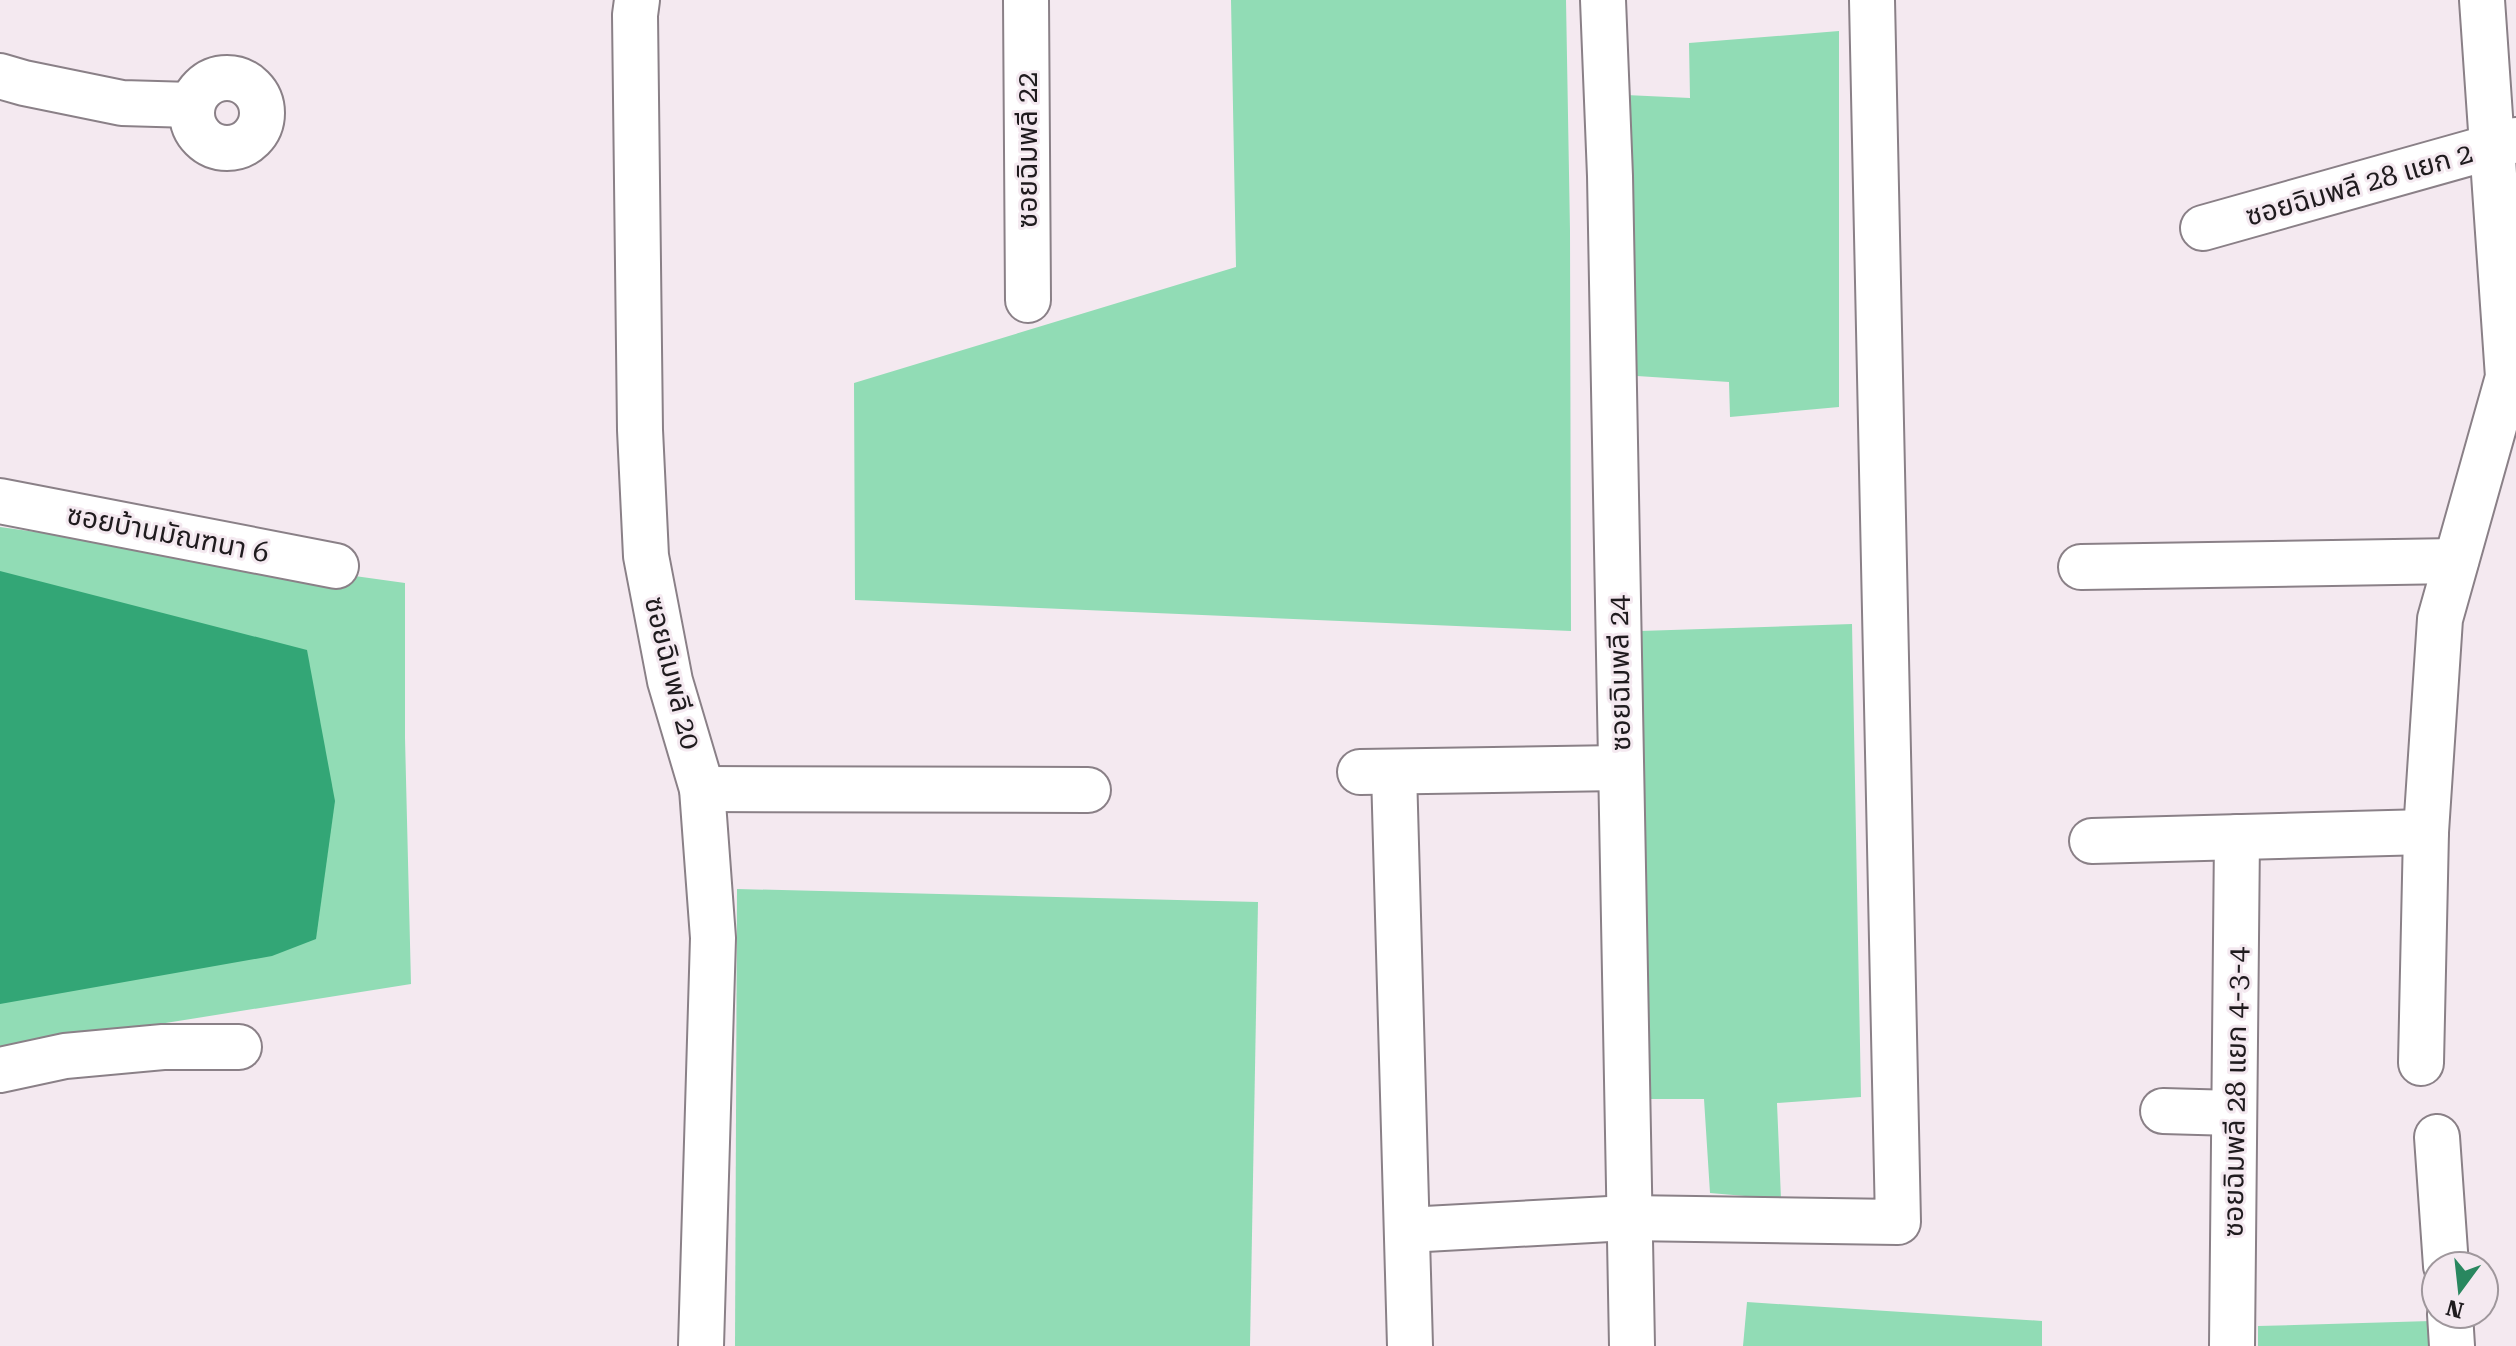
<svg xmlns="http://www.w3.org/2000/svg" width="2516" height="1346" font-family="'Roboto Serif','Noto Sans Thai',serif">
  <rect width="100%" height="100%" fill="#f4e9f0"/>
  <g fill="#91dcb5">
    <polygon points="1231,0 1566,0 1570,231 1571,631 855,600 854,383 1236,267"/>
    <polygon points="1839,31 1839,407 1730,417 1729,382 1637,376 1626,95 1690,98 1689,43"/>
    <polygon points="0,527 405,583 405,738 411,984 134,1028 0,1055"/>
    <polygon points="1852,624 1861,1097 1777,1103 1781,1199 1710,1193 1704,1099 1641,1099 1640,631"/>
    <polygon points="737,889 1258,902 1250,1346 735,1346"/>
    <polygon points="1747,1302 2042,1321 2042,1346 1743,1346"/>
    <polygon points="2431,1321 2432,1346 2258,1346 2258,1326"/>
  </g>
  <polygon fill="#33a676" points="0,571 307,650 335,801 316,939 272,956 0,1004"/>
  <g fill="none" stroke-linecap="round" stroke-linejoin="round">
    <g stroke="#8a8087" stroke-width="48">
      <g id="minor">
        <polyline points="637,0 635,15 640,430 646,556 670,681 702,789 713,938 701,1346"/>
        <polyline points="1026,0 1028,300"/>
        <polyline points="1603,0 1610,176 1632,1346"/>
        <polyline points="0,76 24,83 122,103 192,105"/>
        <circle cx="227" cy="113" r="35"/>
        <polyline points="2203,228 2516,140"/>
        <polyline points="0,501 336,566"/>
        <polyline points="2081,567 2456,561"/>
        <polyline points="1360,772 1620,768"/>
        <polyline points="1394,772 1410,1346"/>
        <polyline points="702,789 1088,790"/>
        <polyline points="2092,841 2426,832"/>
        <polyline points="2421,1063 2426,832 2440,619 2508,377 2482,0"/>
        <polyline points="0,1070 65,1056 163,1047 239,1047"/>
        <polyline points="2163,1111 2234,1113"/>
        <polyline points="2437,1137 2446,1266"/>
        <polyline points="1407,1230 1628,1218 1898,1222 1872,0"/>
        <polyline points="2450,1314 2452,1346"/>
        <polyline points="2232,1346 2237,837"/>
      </g>
    </g>
    <use href="#minor" stroke="#fff" stroke-width="44"/>
  </g>
  <g text-anchor="middle" stroke-width="6" stroke-linejoin="round" paint-order="stroke">
    <g font-size="28" fill="#1f1b1e" stroke="#f4e9f0">
      <text transform="translate(1027 150) rotate(-90)" y="10">ซอยฉิมพลี 22</text>
      <text transform="translate(2359 184) rotate(-16)" y="10">ซอยฉิมพลี 28 แยก 2</text>
      <text transform="translate(168 533) rotate(11)" y="10">ซอยบ้านมัณฑนา 6</text>
      <text transform="translate(673 673) rotate(76)" y="10">ซอยฉิมพลี 20</text>
      <text transform="translate(1619 673) rotate(-91)" y="10">ซอยฉิมพลี 24</text>
      <text transform="translate(2235 1092) rotate(-89)" y="10">ซอยฉิมพลี 28 แยก 4-3-4</text>
    </g>
  </g>
  <g transform="translate(2460 1290) rotate(195)"><circle r="38" fill="#f4e9f0" stroke="#9f979c" stroke-width="2"/>
  <path d="M0-6L14 30L0 20L-14 30Z" fill="#29875f"/>
  <text y="-12" font-size="22" font-weight="bold" text-anchor="middle" fill="#1f1b1e">N</text>
  </g>
</svg>
